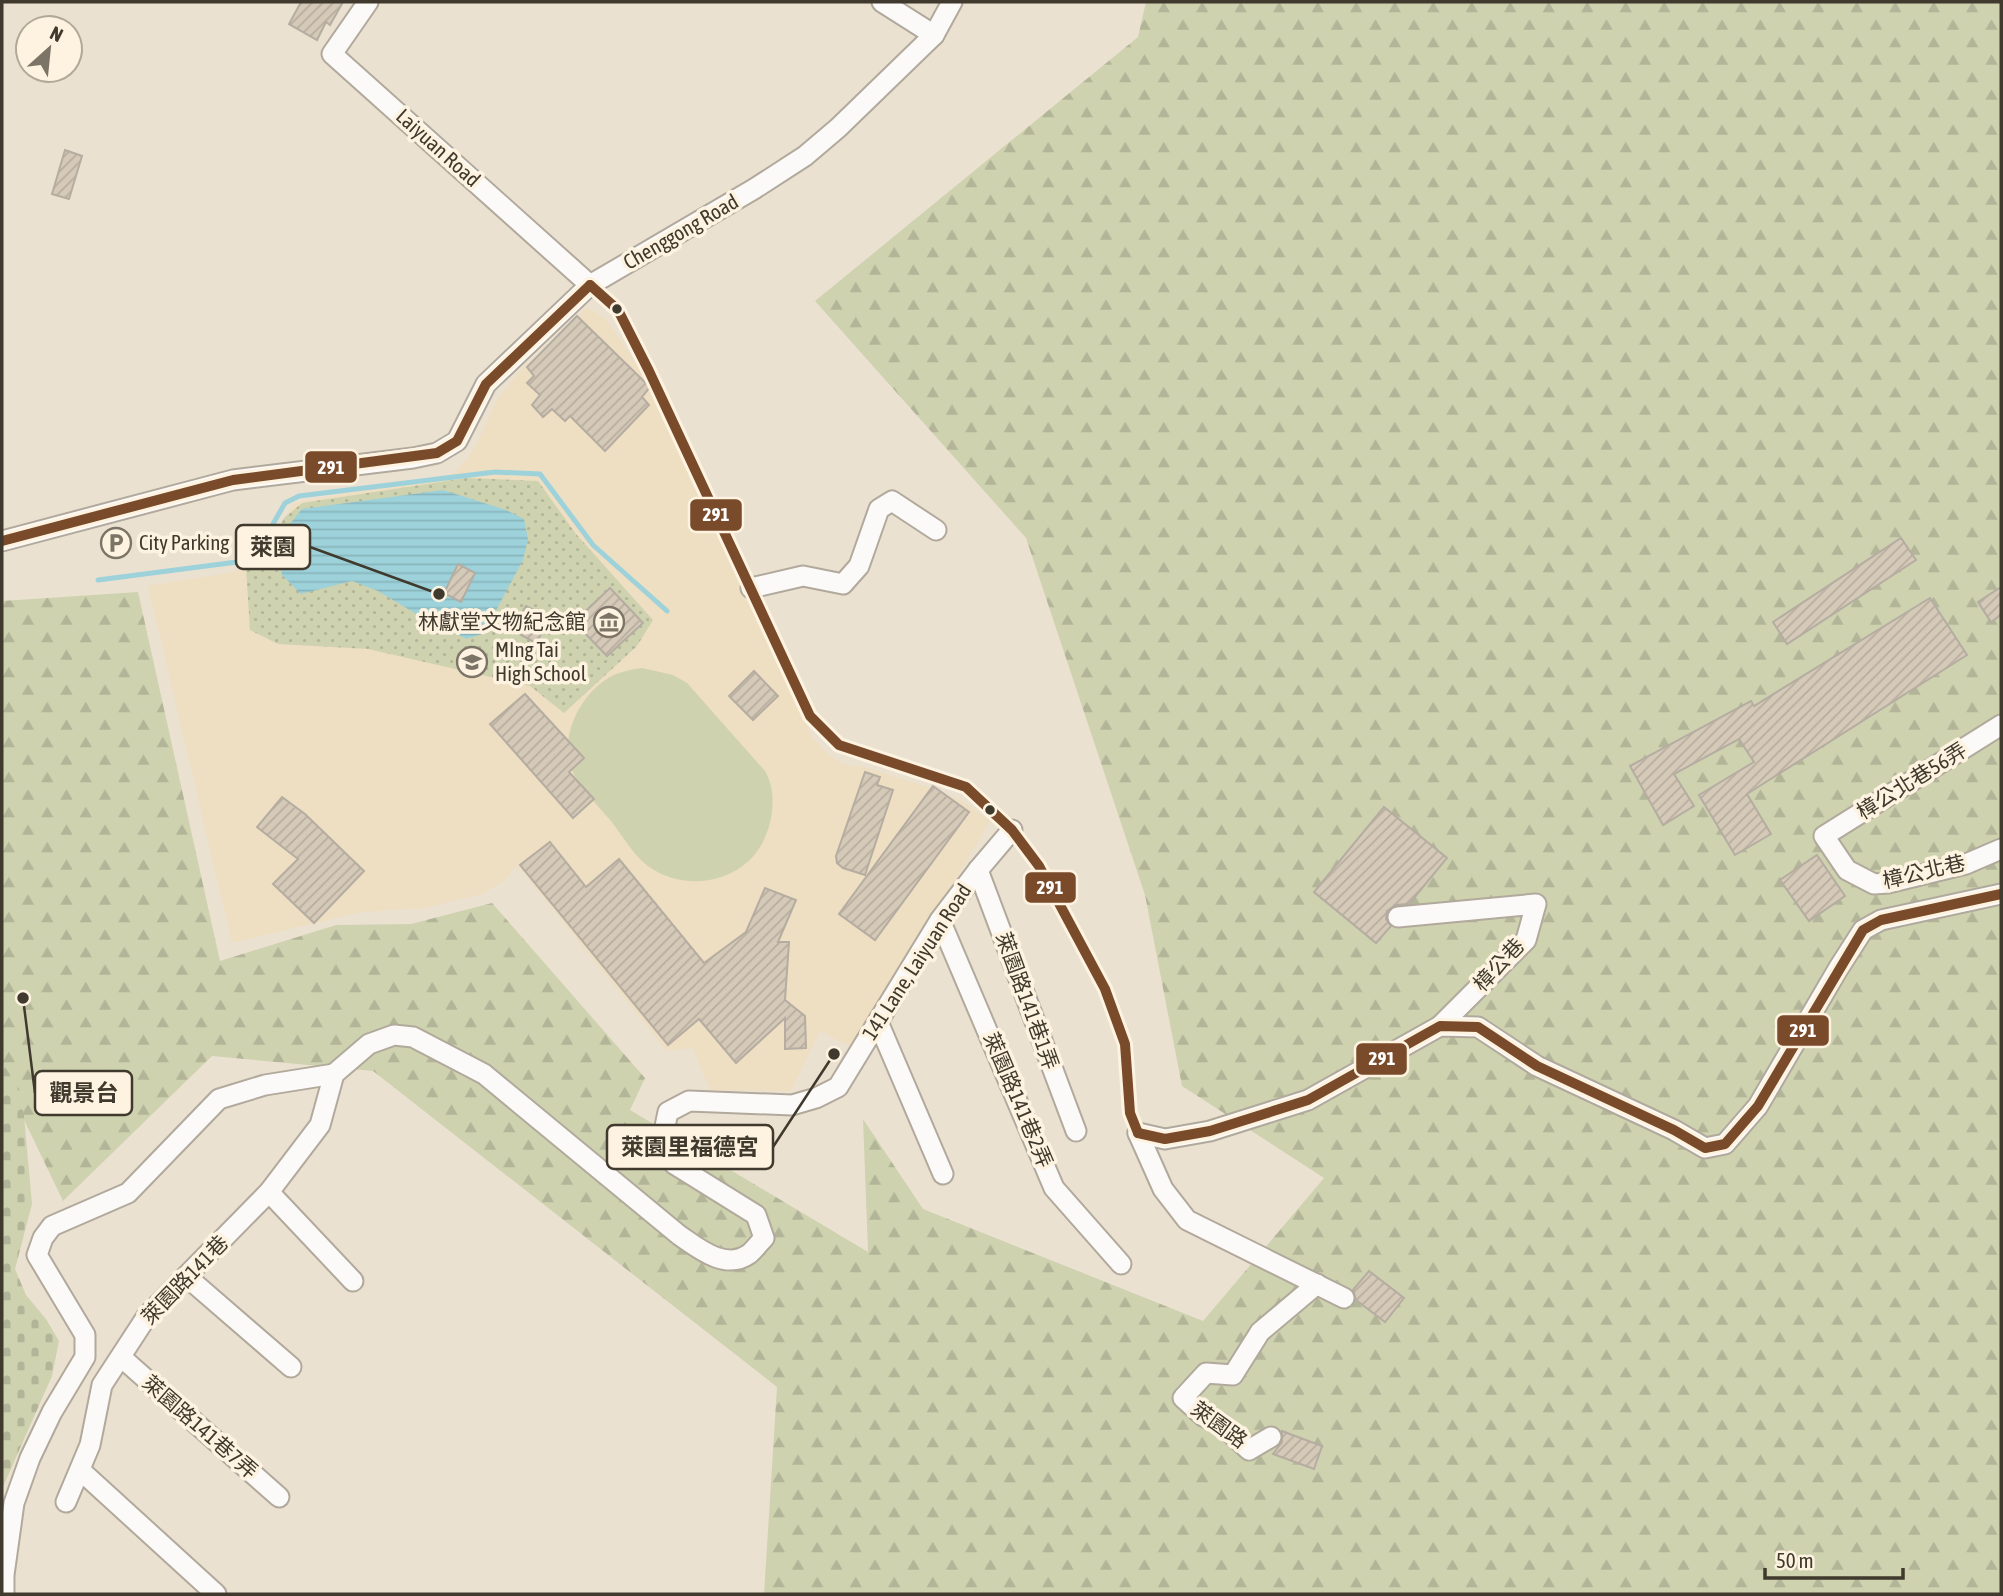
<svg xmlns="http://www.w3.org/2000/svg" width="2003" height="1596" font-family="'Asap Condensed','Noto Sans TC',sans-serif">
  <defs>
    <pattern id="grass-dots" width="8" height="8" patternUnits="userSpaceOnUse" patternTransform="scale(1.75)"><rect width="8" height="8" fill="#ced2af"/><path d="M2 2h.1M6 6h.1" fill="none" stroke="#b2b597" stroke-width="1.8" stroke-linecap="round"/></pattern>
    <pattern id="forest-firs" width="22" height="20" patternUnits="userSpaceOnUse" patternTransform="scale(1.75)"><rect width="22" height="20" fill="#ced2af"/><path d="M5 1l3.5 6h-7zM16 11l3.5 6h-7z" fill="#b2b597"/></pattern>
    <pattern id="cemetery-stones" width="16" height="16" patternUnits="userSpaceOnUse" patternTransform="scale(1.75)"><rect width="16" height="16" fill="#ced2af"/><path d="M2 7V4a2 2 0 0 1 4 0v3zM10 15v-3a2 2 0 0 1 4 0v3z" fill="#b2b597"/></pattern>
    <pattern id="water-rules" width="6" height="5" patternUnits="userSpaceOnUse" patternTransform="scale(1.75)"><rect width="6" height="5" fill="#9dd2db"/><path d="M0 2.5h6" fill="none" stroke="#88b5bc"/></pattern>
    <pattern id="building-hatch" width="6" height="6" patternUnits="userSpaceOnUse" patternTransform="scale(1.75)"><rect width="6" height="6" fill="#d5c9b8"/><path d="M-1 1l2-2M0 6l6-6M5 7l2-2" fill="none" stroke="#b8ad9e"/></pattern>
  </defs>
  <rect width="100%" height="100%" fill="#ebe1d1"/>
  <polygon fill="#eedec2" points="587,307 606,319 649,383 812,737 828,754 844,765 864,767 934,789 962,801 990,821 856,1049 820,1031 791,1091 710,1090 693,1048 667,1051 517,865 504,881 482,894 424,908 361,912 232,943 148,586 235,572 261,556 294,503 455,473 475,448 496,401 518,373"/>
  <polygon fill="url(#grass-dots)" points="466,478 538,481 576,534 653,620 637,646 564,713 530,686 368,649 278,644 250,630 246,568 264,558 284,518 302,503"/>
  <polygon fill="url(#forest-firs)" points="1146,2 2001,2 2001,1594 764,1594 777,1387 373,1071 212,1056 63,1201 2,1074 2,601 138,592 220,961 336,925 411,924 492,903 645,1078 630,1110 868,1252 863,1119 923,1209 1203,1321 1324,1178 1182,1086 1145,895 1026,538 815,301 1138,37"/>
  <polygon fill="url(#cemetery-stones)" points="2,1062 19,1089 24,1116 32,1204 15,1269 26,1295 46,1319 59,1341 52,1376 2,1489"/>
  <path fill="#ced2af" d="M642,668L673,675L687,683L765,771C778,793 773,826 760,847C737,884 683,892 648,866C634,856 622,835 611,821C599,807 584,792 575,776C556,743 578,697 607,679C617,672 630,670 642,668Z"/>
  <polygon fill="url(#water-rules)" points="443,490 506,510 524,519 528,539 523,560 484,633 467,639 423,618 378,591 352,581 301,594 282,575 278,551 281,535 302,509"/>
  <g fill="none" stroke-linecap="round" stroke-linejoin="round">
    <polyline stroke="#9dd2db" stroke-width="5" points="98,580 237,562 257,552 285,503 299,496 495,472 540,474 593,545 667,611"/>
  </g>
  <g fill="url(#building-hatch)" stroke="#b5ada1" stroke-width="2">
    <polygon points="301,2 343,2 330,25 326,22 317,40 289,24"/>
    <polygon points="65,150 82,156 69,199 52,194"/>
    <polygon points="577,316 650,387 642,397 649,405 605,451 570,416 565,421 552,409 543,417 532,405 540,395 527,383 534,376 527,367"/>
    <polygon points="1901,538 1916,560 1787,644 1773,622"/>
    <polygon points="458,564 475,573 461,602 444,593"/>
    <polygon points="2001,587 2001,615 1991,622 1978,602"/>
    <polygon points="610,588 643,623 607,656 574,622"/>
    <polygon points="1930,598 1967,655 1747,794 1771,834 1735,855 1699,795 1754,762 1739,739 1674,774 1694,806 1663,825 1630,766 1751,701 1754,706"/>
    <polygon points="526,606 550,619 536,643 512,630"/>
    <polygon points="754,671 778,696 753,720 729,696"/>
    <polygon points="525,694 584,758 569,772 594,799 573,818 490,724"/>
    <polygon points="865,772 880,777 877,785 893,790 865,875 843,868 837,863 836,856"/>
    <polygon points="933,786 969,812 875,940 839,914"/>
    <polygon points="282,797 305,814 364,871 314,923 273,884 298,859 257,827"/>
    <polygon points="1384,807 1447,858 1409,904 1396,905 1387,911 1386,919 1391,926 1376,943 1314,892"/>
    <polygon points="550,842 586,887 619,859 704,963 746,932 765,888 796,900 778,942 789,942 785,1000 805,1016 806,1048 785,1049 785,1018 736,1063 699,1019 668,1045 520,865"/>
    <polygon points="1817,855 1845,896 1809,921 1780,880"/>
    <polygon points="1369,1271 1404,1298 1385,1322 1356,1300 1353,1290"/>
    <polygon points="1282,1431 1322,1446 1314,1469 1273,1454 1282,1442"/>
  </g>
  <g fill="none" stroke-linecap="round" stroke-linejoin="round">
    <g stroke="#b1a99c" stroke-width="23">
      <g id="street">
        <polyline points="368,2 332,54 590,285"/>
        <polyline points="882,2 934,35"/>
        <polyline points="2,541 233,480 413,458 437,453 457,441 486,384 590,285 754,189 805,156 838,128 934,35 952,2"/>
        <polyline points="751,588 803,576 843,584 859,566 879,509 892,501 936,530"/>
        <polyline points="2001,725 1824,836 1847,870 1874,884 1888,883 1966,864 2001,849"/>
        <polyline points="978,870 1076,1131"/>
        <polyline points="1398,917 1536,904 1526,940 1440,1026"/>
        <polyline points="940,920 1054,1188 1121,1264"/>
        <polyline points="878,1022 943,1174"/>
        <polyline points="1138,1133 1165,1139 1210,1131 1308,1100 1440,1026 1478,1027 1537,1066 1674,1130 1705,1148 1725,1144 1758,1106 1838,969 1863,930 1881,920 2001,894"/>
        <polyline points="1138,1133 1163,1189 1187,1220 1344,1298"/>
        <polyline points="269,1192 353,1281"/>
        <polyline points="187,1277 291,1367"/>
        <polyline points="121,1357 279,1497"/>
        <polyline points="1271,1437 1249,1450 1220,1423 1203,1416 1183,1398 1206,1373 1233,1375 1260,1332 1317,1284"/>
        <polyline points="80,1470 216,1594"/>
        <path d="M66,1502L90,1445L102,1385L147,1316L269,1192L320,1125L334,1074L369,1044L394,1035L413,1037L484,1074L679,1235C698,1248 725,1271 749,1254C754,1250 759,1243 764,1238L756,1215L674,1164L663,1136L668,1112L689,1101L792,1105L816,1098L838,1087L940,920L978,870L1012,830"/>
        <polyline points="4,1594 4,1575 14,1503 30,1458 52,1412 85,1357 85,1335 37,1255 43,1238 52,1226 128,1193 219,1099 265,1085 334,1074"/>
      </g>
    </g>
    <use href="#street" stroke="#fcfaf8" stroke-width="19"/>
    <g stroke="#fdf3e0" stroke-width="16">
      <g id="bus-1">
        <polyline points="590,285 618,310 649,371 810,716 839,745 966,787 1012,830 1039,866 1105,989 1125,1044 1130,1113 1138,1133"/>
        <polyline points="2,541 233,480 437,453 457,441 486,384 590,285"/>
        <polyline points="1138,1133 1165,1139 1210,1131 1308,1100 1440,1026 1478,1027 1537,1066 1674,1130 1705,1148 1725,1144 1758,1106 1863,930 1881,920 2001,894"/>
      </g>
    </g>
    <use href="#bus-1" stroke="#7a4b2a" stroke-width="10"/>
  </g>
  <defs>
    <g id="parking-ring" transform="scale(1.575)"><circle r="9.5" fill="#fdf3e0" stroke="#7c7466" stroke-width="1.5"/><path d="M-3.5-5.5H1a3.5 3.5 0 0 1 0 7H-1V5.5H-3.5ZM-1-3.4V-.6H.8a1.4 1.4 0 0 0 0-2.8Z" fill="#7c7466"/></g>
    <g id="museum-ring" transform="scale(1.575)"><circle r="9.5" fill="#fdf3e0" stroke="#7c7466" stroke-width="1.5"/><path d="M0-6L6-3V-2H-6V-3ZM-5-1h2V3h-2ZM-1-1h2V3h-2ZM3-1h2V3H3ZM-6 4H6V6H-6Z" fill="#7c7466"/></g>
    <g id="school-ring" transform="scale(1.575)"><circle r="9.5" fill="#fdf3e0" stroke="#7c7466" stroke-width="1.5"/><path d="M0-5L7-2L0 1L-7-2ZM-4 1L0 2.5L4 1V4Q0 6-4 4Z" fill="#7c7466"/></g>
  </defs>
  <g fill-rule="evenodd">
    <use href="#parking-ring" x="116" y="543"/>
    <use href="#museum-ring" x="609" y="622"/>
    <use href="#school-ring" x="472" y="662"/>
  </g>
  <g fill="#40392d" stroke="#fdf3e0" stroke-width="2.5">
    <circle cx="617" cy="309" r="6"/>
    <circle cx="990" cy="810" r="6"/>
  </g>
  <g text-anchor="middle" stroke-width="7" stroke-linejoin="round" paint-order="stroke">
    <g font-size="21" fill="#40392d" stroke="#fdf3e0">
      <text transform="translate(438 148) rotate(42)" y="7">Laiyuan Road</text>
      <text transform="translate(681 232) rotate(-30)" y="7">Chenggong Road</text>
      <text transform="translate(1912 781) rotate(-32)" y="7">樟公北巷56弄</text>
      <text transform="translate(1924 872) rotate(-13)" y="7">樟公北巷</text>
      <text transform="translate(917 962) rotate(-57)" y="7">141 Lane, Laiyuan Road</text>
      <text transform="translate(1499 965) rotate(-47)" y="7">樟公巷</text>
      <text transform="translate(1027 1001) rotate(70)" y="7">萊園路141巷1弄</text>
      <text transform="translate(1018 1100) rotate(67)" y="7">萊園路141巷2弄</text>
      <text transform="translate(185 1280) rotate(-46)" y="7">萊園路141巷</text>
      <text transform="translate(1219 1425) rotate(36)" y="7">萊園路</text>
      <text transform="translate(200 1427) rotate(41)" y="7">萊園路141巷7弄</text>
    </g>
    <g font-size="21" fill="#40392d" stroke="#fdf3e0" text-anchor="start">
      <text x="139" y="550">City Parking</text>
      <text x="586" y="629" text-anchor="end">林獻堂文物紀念館</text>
      <text x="495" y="657">MIng Tai<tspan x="495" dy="24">High School</tspan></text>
    </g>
  </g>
  <path fill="none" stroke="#40392d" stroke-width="2.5" d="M439 594L310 547M23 998L35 1093M834 1054L773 1147"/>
  <g fill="#40392d" stroke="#fdf3e0" stroke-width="2.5">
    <circle cx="439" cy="594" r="7"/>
    <circle cx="23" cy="998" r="7"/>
    <circle cx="834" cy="1054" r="7"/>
  </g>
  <g fill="#fdf3e0" stroke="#40392d" stroke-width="2.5">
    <rect x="236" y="525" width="74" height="44" rx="7"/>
    <rect x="35" y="1071" width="97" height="44" rx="7"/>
    <rect x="607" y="1125" width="166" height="44" rx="7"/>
  </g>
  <g font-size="23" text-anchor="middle" font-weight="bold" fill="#40392d">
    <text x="273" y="555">萊園</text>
    <text x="84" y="1101">觀景台</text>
    <text x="690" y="1155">萊園里福德宮</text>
  </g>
  <g stroke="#fdf3e0" stroke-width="2.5">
    <rect x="304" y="450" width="54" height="34" rx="7" fill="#7a4b2a"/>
    <rect x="689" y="498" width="54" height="34" rx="7" fill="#7a4b2a"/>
    <rect x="1024" y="871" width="53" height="33" rx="7" fill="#7a4b2a"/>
    <rect x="1776" y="1014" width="54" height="33" rx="7" fill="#7a4b2a"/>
    <rect x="1355" y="1042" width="53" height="34" rx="7" fill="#7a4b2a"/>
  </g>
  <g font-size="19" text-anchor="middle" font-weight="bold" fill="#fff">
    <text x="331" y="474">291</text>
    <text x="716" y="521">291</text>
    <text x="1050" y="894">291</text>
    <text x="1803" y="1037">291</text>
    <text x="1382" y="1065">291</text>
  </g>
  <rect width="2003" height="1596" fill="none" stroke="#40392d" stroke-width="7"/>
  <g transform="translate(49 49) rotate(27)"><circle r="33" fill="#fdf3e0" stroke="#b1a998" stroke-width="2"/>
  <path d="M0-5L12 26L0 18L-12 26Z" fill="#7c7466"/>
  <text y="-10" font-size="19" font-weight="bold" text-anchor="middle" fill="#40392d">N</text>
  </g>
  <path d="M1765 1568v10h138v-10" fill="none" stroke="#40392d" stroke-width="3.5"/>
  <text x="1776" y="1568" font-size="21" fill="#40392d" stroke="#fdf3e0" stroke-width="5" paint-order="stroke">50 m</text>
</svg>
